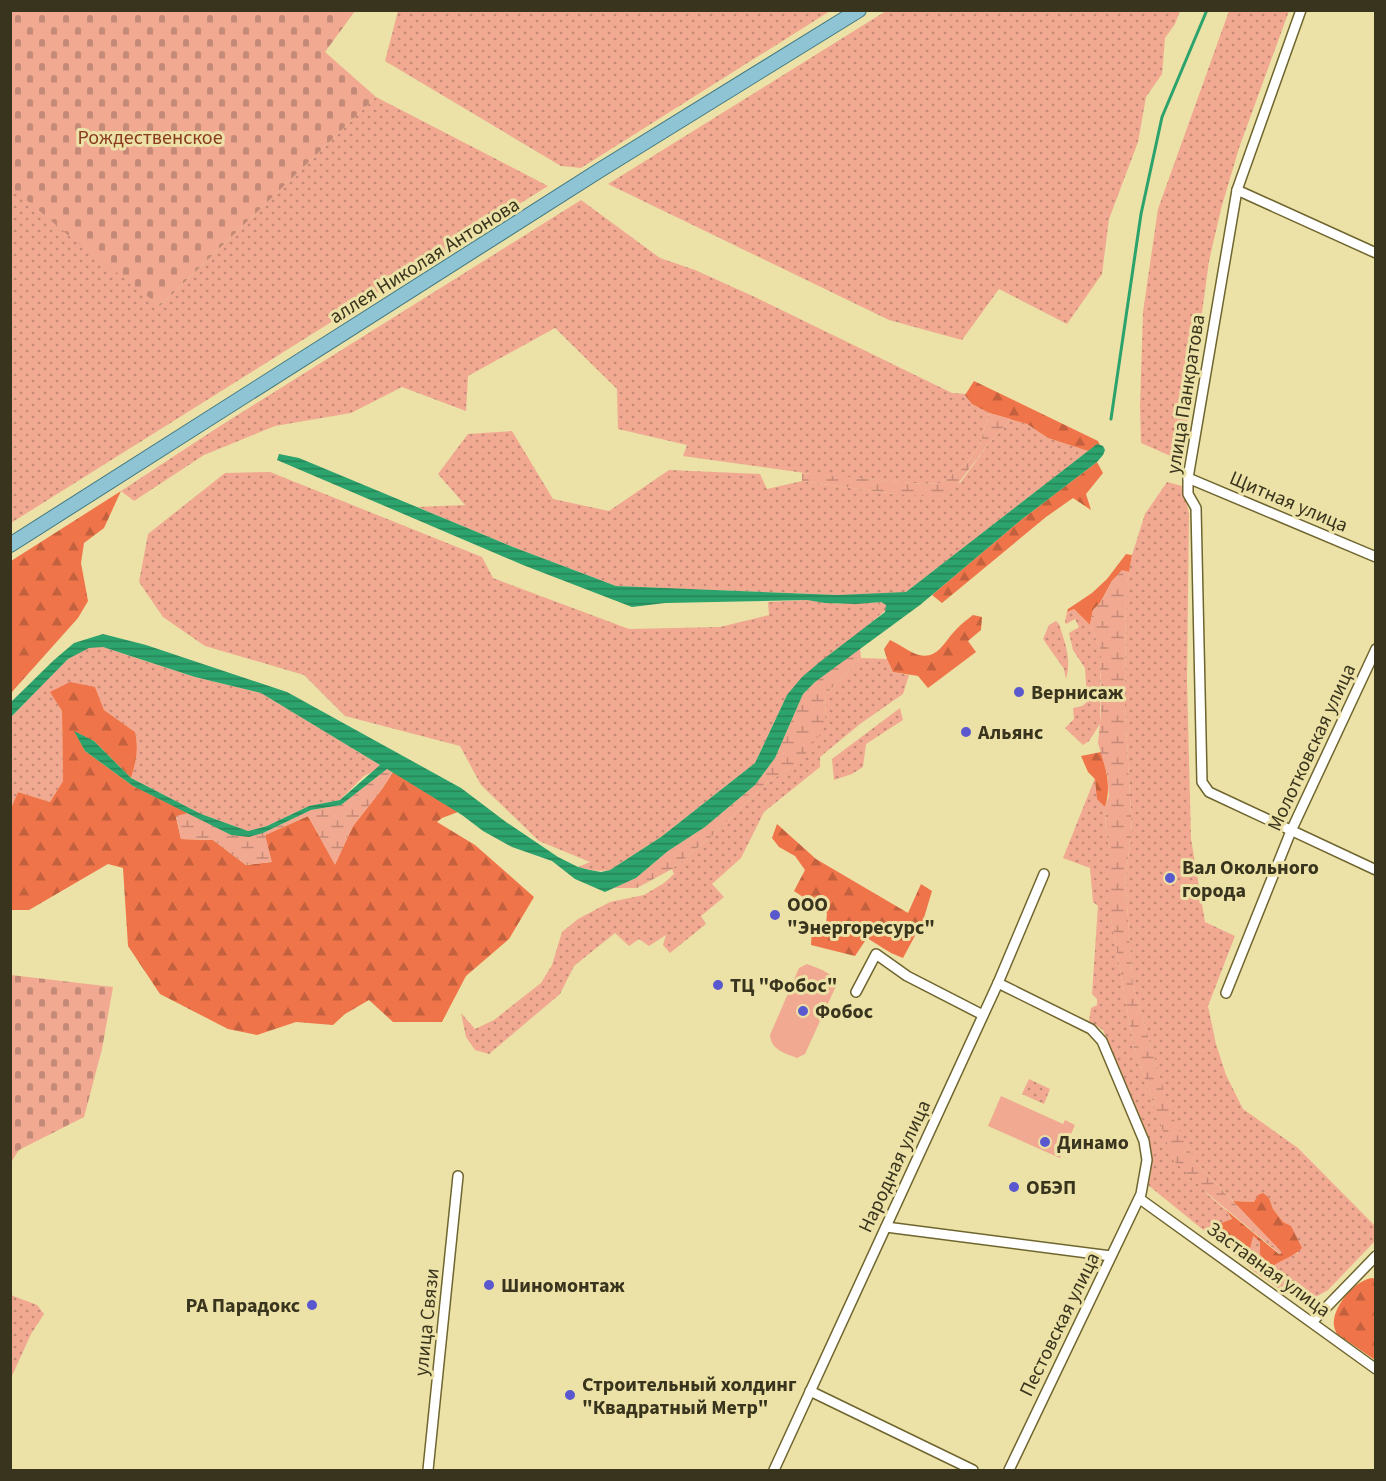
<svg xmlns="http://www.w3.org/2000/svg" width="1386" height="1481" font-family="'Source Sans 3',sans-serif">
  <defs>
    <pattern id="grass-dots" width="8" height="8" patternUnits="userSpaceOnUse" patternTransform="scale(1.5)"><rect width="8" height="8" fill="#f1a992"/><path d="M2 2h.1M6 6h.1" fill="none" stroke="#c48a77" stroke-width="1.8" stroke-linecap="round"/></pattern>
    <pattern id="forest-firs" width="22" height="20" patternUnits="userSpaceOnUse" patternTransform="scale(1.5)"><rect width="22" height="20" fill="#f0744a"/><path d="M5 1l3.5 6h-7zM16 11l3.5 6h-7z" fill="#c3603d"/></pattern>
    <pattern id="wetland-marsh" width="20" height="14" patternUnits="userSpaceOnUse" patternTransform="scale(1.5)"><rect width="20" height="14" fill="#f1a992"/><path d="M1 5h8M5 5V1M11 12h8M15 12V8" fill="none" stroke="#c48a77"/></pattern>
    <pattern id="cemetery-stones" width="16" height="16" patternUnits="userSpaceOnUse" patternTransform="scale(1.5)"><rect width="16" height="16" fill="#f1a992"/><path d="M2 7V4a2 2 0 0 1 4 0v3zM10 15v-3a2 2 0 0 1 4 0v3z" fill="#c48a77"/></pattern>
    <pattern id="water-rules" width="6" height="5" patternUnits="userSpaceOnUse" patternTransform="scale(1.5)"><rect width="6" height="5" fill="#2ca26c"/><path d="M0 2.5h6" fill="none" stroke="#278558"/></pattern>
  </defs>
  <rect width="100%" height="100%" fill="#ece1a7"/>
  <g fill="url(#grass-dots)">
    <polygon points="398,11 398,10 830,11 581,168 561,166 385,61"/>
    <polygon points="886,11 1180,11 1175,24 1165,38 1162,74 1146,97 1138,142 1109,219 1102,274 1067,324 999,289 962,340 889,320 608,184"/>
    <polygon points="1229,11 1289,11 1239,148 1221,209 1209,261 1182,461 1141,443 1140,406 1143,312 1158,209"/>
    <polygon points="376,97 548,186 11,523 11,184 160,306"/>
    <polygon points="581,200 660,258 695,270 757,298 952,393 966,394 972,404 989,413 980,444 967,463 941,483 923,484 819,475 683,456 687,445 618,429 617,389 555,328 468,376 466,411 402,387 351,413 275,426 204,455 134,501 121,491 220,426"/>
    <polygon points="1011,419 1027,424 1048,438 1088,451 906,592 888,594 838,595 616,586 513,547 417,507 465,505 438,474 468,434 512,431 553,499 609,511 669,470 760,474 767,489 802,481 895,494 960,483 990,442"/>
    <path d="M270,472L482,557L493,578L629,629L720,627L769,615L768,602L807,600L838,604L881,602L887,605V609L847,643L836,649L787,695L755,763L661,837L610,870C599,872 589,870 578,867L590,862L539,841L481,785L460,746L345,716L304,675L205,646L163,617L139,582L148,534L225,473Z"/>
    <polygon points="1167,482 1182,486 1189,513 1187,680 1191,839 1205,922 1235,936 1208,1006 1216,1044 1226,1075 1243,1109 1298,1148 1375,1226 1375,1241 1328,1290 1312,1299 1297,1299 1288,1295 1255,1272 1148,1185 1151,1172 1149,1145 1103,1030 1089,1021 1091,1008 1097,1005 1097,999 1092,994 1098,906 1093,902 1090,868 1063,858 1095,778 1098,798 1105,807 1106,834 1110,848 1110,913 1134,1048 1155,1108 1207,1194 1226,1210 1232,1220 1216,1225 1253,1236 1260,1242 1260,1255 1273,1266 1284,1258 1298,1253 1283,1222 1273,1209 1269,1198 1254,1202 1233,1201 1196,1163 1171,1115 1133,986 1125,877 1132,833 1125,707 1126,588 1132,555 1145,514"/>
    <polygon points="1074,609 1090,625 1101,651 1100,724 1089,741 1083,745 1065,728 1074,719 1073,708 1082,706 1087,702 1085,668 1073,650 1069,633 1079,627 1075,619 1066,624 1065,622 1067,612"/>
    <path d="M1056,621L1059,624C1065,642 1072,661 1066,679L1064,669L1043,639L1049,625Z"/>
    <path d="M89,647H103L195,677L261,693L380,765L376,770L364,776L340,800L309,806L267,826L248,831L201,814L131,778C136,763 139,748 135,732L104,710L95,687L51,692L62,711L63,781L50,802L18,792L11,811V717L68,659Z"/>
    <polygon points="861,658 887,659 893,672 909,675 903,694 860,724 820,757 820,767 764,812 741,858 712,884 724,897 701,916 706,924 670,953 663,945 666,935 649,946 639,939 629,946 615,933 574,966 560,994 489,1054 475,1050 466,1037 461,1013 475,1029 494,1020 541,983 552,965 562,932 578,919 610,902 644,895 664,883 674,874 672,869 712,836 767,783 790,768 825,718 826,694"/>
    <polygon points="900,708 903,720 866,744 863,767 852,774 834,780 832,759"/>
    <polygon points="1029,1079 1050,1089 1044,1104 1022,1094"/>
    <polygon points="11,1295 37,1305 44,1314 31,1334 11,1378"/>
  </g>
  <g fill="url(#forest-firs)">
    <polygon points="974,381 1098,441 1100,445 1097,445 1088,451 1048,438 1027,424 989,413 972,404 965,395"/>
    <polygon points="1097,462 1103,473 1086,494 1091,510 1073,498 1046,517 942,603 932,595 1021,520"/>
    <polygon points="121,491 104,528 84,543 81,563 88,601 78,618 11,693 11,561"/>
    <polygon points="1126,554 1132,555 1129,572 1122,571 1112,581 1100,603 1093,610 1090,625 1074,609 1067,612 1068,609 1092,593 1107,579"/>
    <path d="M973,615L982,617L981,630L968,641L976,652L928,688L918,676L893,672L887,659L884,649L890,640C899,644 911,653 919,655C936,659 943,645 952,634C959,626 965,621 973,615Z"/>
    <path d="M70,682L95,687L104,710L135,732C139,748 136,763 131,778L94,741L75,732L85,751L133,786L189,813L176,817L181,839L213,840L246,865L271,862L265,835L308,816L335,864L353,826L382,789L393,772L458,812L442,818L437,822L475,845L534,897L509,939L466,976L442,1022H393L369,1000L345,1014L333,1025L296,1022L257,1035L228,1029L160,994L128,946L123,868L108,864L29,910H11L10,811L18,792L50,802L63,781L62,711L50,692Z"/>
    <path d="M1101,752C1107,770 1111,789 1105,807L1097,799L1095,779L1088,772L1081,756Z"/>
    <polygon points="777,824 816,859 908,913 921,884 932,891 923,921 903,958 891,953 867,938 855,956 811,945 812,927 826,924 827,913 794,891 805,870 795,856 779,847 772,838"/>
    <path d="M1263,1193L1269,1198L1273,1209L1283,1222L1291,1226L1302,1248C1295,1256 1283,1259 1273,1266L1265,1265L1260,1254V1242L1253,1236L1250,1249L1246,1252L1231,1246L1216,1233V1225L1232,1219L1226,1210L1279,1254L1281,1253L1233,1201L1254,1202L1258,1195Z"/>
    <path d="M1372,1278L1376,1279L1375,1360L1337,1334C1335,1330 1333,1325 1334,1320C1336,1303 1356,1280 1372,1278Z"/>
  </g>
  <g fill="url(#wetland-marsh)">
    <polygon points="989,413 1011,419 990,442 950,494 934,497 895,494 802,481 802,473 923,484 941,483 967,463 980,444"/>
    <polygon points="1122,570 1129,572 1126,588 1125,707 1132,833 1125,877 1133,986 1171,1114 1196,1163 1280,1250 1282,1253 1280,1254 1208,1194 1173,1160 1134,1048 1110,913 1110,848 1106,834 1105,807 1109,796 1107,774 1098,743 1101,713 1101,651 1090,625 1093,610 1100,603 1112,581"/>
    <polygon points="860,648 861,658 826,694 825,718 821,733 806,753 790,768 767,783 712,836 672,869 637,888 613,888 636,878 668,851 705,827 755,785 775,758 803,694 815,682"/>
    <polygon points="387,769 393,772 382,789 353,826 335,865 308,816 265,835 272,862 246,865 213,840 181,839 176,816 189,813 231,835 263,833 311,810 341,805"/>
  </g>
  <g fill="url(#cemetery-stones)">
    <polygon points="11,10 355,11 325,52 376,97 160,306 68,235 11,187"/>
    <polygon points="11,975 113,987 102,1049 84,1117 19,1150 11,1162"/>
  </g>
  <g fill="#f1a992">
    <path d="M807,964C819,969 834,972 836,986L805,1054L797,1058C785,1053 771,1050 770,1035L799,968Z"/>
    <polygon points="1001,1096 1063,1124 1065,1120 1075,1125 1060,1158 988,1126"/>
  </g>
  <polygon fill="url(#water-rules)" points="1097,444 1103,446 1105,450 1103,455 1097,462 1021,520 920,605 815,682 803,694 775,758 755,785 705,827 668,851 636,878 605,892 575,879 552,861 512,847 483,831 462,815 387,769 341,805 311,810 263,833 249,837 231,835 133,786 85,751 74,731 94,741 131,778 201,814 248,831 267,826 309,806 340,800 380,765 261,693 195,677 103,647 89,648 68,659 11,717 11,702 54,660 74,643 103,634 146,645 287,692 461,788 506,822 558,857 578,867 590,870 601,872 610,870 661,837 755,763 787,695 802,677 821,661 885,612 886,605 881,602 856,604 825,603 807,600 665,603 632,607 523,565 277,460 279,454 299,458 513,547 616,586 838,595 906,592"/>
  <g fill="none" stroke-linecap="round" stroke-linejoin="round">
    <polyline stroke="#2ca26c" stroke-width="3" points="1111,419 1141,214 1162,117 1207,10"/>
    <g stroke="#6f652e" stroke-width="12">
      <g id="minor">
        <polyline points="1301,10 1237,190 1188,478 1188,494 1196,508 1202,782 1209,792 1376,870"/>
        <polyline points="1237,190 1376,253"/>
        <polyline points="1188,478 1376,557"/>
        <polyline points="998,983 1091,1029 1102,1041 1144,1141 1147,1160 1141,1194 1009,1470"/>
        <polyline points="856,992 876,954 907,976 983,1015"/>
        <polyline points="1226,993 1291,831 1376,649"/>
        <polyline points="1140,1199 1376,1369"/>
        <polyline points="886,1227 1111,1256"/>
        <polyline points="1312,1322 1376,1256"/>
        <polyline points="810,1391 973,1470"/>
        <polyline points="428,1470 458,1176"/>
        <polyline points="774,1470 998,983 1044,874"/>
      </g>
    </g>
    <g stroke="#3f7880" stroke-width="16">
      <polyline id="primary" points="10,545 600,170 859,10"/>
    </g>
    <use href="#minor" stroke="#fff" stroke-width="9"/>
    <use href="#primary" stroke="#8ec4d3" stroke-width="14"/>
  </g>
  <g fill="#5958cf" stroke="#ece1a7" stroke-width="2">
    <circle cx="1019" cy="692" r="6"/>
    <circle cx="966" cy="732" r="6"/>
    <circle cx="1170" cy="878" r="6"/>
    <circle cx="775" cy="915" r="6"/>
    <circle cx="718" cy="985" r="6"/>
    <circle cx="803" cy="1011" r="6"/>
    <circle cx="1045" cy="1142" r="6"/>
    <circle cx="1014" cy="1187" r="6"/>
    <circle cx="489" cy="1285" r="6"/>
    <circle cx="312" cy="1305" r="6"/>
    <circle cx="570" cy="1395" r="6"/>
  </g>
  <g text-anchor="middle" stroke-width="6" stroke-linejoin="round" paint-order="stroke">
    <g font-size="20" fill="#8a3b1f" stroke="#ece1a7">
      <text x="150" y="144">Рождественское</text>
    </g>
    <g font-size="20" fill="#39341d" stroke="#ece1a7">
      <text transform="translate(424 260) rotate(-32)" y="7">аллея Николая Антонова</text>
      <text transform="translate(1185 394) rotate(-81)" y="7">улица Панкратова</text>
      <text transform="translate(1289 501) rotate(23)" y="7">Щитная улица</text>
      <text transform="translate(1311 747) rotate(-65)" y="7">Молотковская улица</text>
      <text transform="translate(894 1166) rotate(-65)" y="7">Народная улица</text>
      <text transform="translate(1269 1269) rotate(36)" y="7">Заставная улица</text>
      <text transform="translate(426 1322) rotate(-84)" y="7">улица Связи</text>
      <text transform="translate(1059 1324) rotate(-64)" y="7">Пестовская улица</text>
    </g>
    <g font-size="20" font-weight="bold" fill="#39341d" stroke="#ece1a7" text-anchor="start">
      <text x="1031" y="699">Вернисаж</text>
      <text x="978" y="739">Альянс</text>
      <text x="1182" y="874">Вал Окольного<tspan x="1182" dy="23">города</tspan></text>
      <text x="787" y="911">ООО<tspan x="787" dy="23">"Энергоресурс"</tspan></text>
      <text x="730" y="992">ТЦ "Фобос"</text>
      <text x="815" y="1018">Фобос</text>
      <text x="1057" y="1149">Динамо</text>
      <text x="1026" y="1194">ОБЭП</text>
      <text x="501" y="1292">Шиномонтаж</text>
      <text x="300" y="1312" text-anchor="end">РА Парадокс</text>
      <text x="582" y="1391">Строительный холдинг<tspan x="582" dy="23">"Квадратный Метр"</tspan></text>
    </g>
  </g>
  <rect width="1386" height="1481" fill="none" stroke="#39341d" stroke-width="24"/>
</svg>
